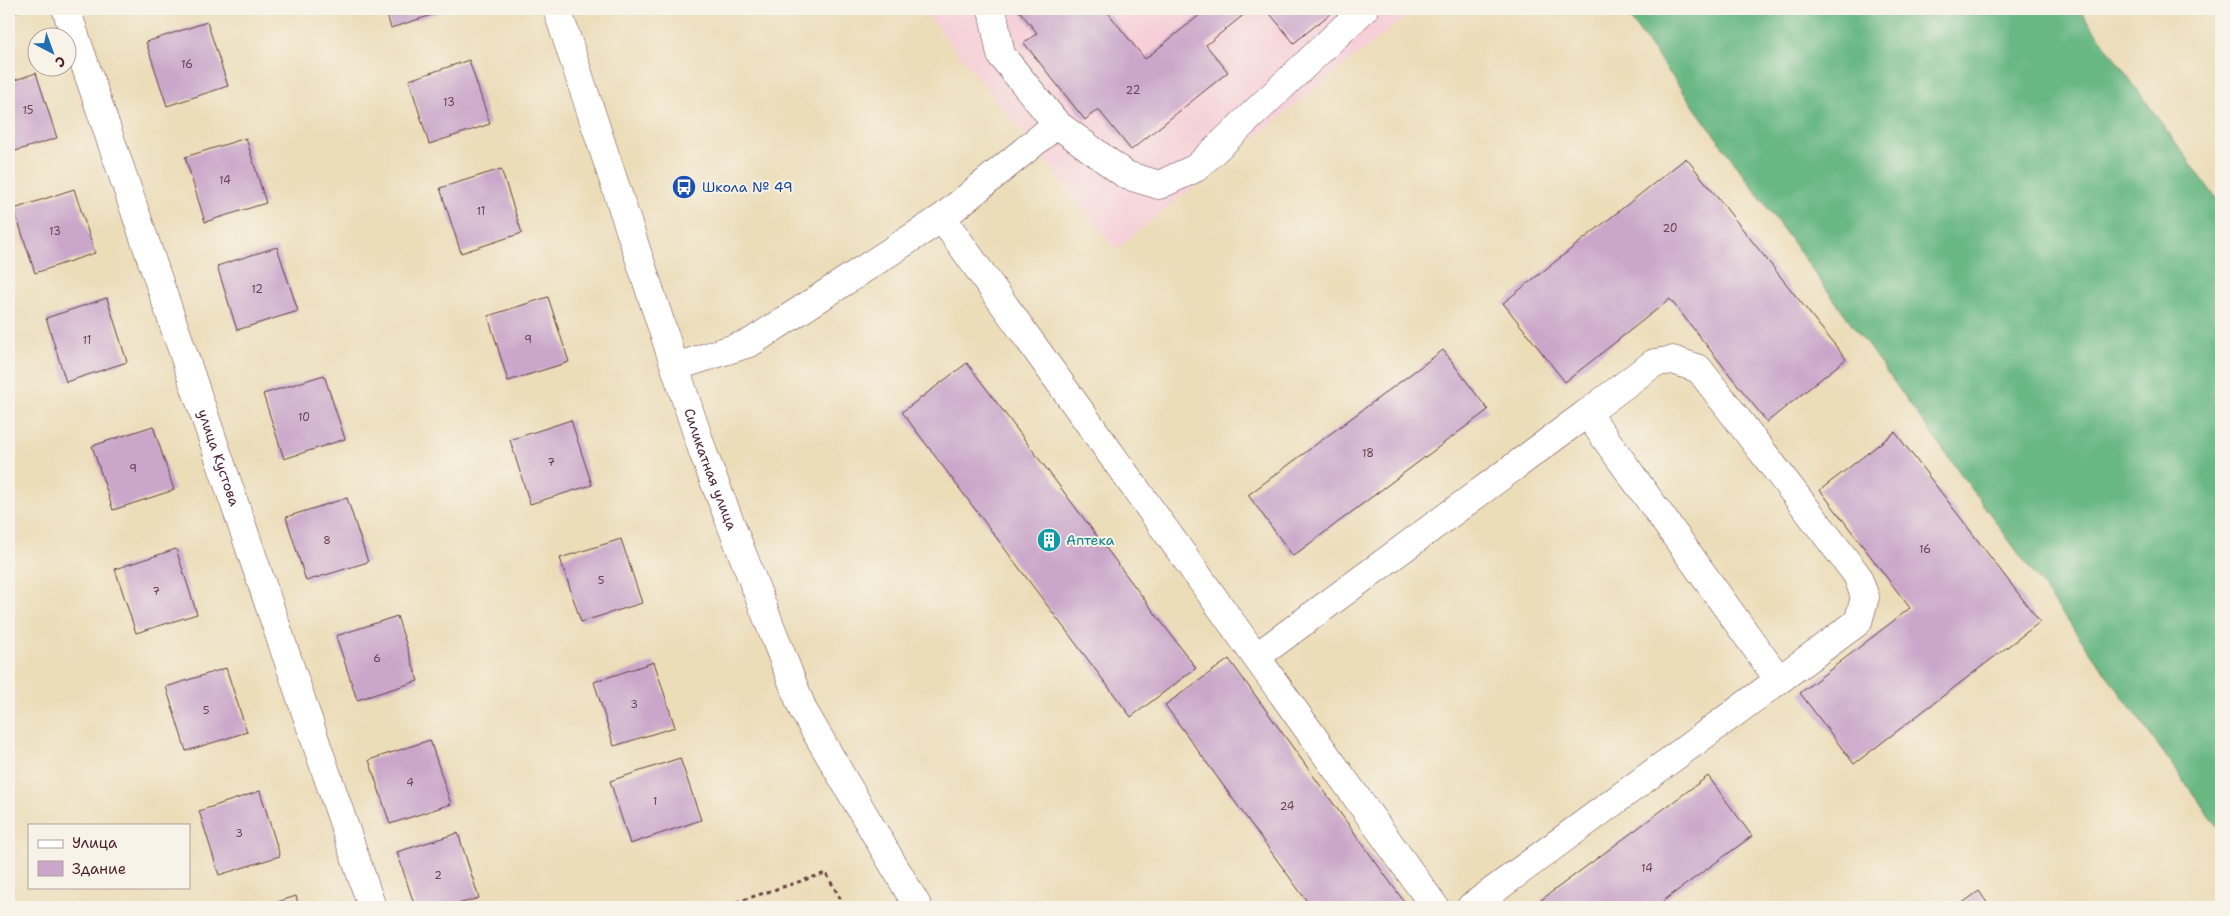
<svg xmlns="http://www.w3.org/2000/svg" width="2230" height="916" font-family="'Shantell Sans',sans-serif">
  <rect width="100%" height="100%" fill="#f7f3e8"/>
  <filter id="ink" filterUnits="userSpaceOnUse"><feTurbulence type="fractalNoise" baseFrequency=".02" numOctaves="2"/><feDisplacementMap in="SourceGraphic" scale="10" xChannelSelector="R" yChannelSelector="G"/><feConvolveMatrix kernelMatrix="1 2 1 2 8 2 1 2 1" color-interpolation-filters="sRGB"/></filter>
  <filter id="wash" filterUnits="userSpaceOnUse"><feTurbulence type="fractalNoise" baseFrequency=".0096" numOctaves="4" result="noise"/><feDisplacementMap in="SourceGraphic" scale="20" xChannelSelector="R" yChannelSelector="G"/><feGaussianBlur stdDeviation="1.12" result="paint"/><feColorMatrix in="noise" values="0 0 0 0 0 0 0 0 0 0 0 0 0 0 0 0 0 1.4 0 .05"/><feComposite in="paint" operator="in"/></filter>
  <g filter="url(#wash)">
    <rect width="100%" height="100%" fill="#ecddb9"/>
    <polygon fill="#f6cfd8" points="923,9 1415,9 1116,249"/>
    <polygon fill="#69b884" stroke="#5a6c58" points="1623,9 2079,9 2221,205 2221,832"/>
    <g id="blocks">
      <g fill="#caa7ca">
        <polygon points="9,9 17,9 18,12 9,15"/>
        <polygon points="385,9 451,9 391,28"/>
        <polygon points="1018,9 1105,9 1145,59 1207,9 1251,9 1206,45 1228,72 1131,150 1098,109 1085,120 1024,43 1037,33"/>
        <polygon points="1266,9 1336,9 1294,43"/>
        <polygon points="207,22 228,86 167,106 146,42"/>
        <polygon points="469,60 490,124 429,144 409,80"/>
        <polygon points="36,73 57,138 9,153 9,82"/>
        <polygon points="246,138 266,203 205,222 185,157"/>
        <polygon points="1686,158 1846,359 1767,422 1670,299 1565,382 1503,303"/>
        <polygon points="501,169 522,233 461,253 440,188"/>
        <polygon points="74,189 95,253 35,273 14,209"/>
        <polygon points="277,247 298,311 237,330 217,266"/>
        <polygon points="548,297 569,362 508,381 488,316"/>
        <polygon points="107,298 127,362 66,382 46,318"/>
        <polygon points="1443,350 1488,410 1293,556 1248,495"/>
        <polygon points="967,363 1196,668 1131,717 902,412"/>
        <polygon points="324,375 345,439 284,459 263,394"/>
        <polygon points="571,420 592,485 530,504 510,440"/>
        <polygon points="153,426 174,490 113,510 92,446"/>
        <polygon points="1895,432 2040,622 1854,764 1800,693 1910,608 1820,490"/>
        <polygon points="347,498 368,562 306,581 286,517"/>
        <polygon points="621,539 642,603 581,622 560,558"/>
        <polygon points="176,549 197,614 136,633 115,569"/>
        <polygon points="397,616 418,681 357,700 336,636"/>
        <polygon points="1229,659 1408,907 1311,907 1165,705"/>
        <polygon points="654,662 675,727 614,746 594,682"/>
        <polygon points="226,668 247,732 186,751 166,687"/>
        <polygon points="430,740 451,804 390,824 369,760"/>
        <polygon points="680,758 701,820 630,844 610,781"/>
        <polygon points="1708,776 1752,836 1655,907 1547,907 1541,900"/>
        <polygon points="260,791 280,856 219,875 199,811"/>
        <polygon points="458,833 479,898 448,907 415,907 397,852"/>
        <polygon points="1979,891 1990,907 1957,907"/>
        <polygon points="296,896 299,907 262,907"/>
      </g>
    </g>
  </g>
  <g filter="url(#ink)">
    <use href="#blocks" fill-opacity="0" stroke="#623c40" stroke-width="1"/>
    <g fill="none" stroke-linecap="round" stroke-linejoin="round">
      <g stroke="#623c40" stroke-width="29">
        <g id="minor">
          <path id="s1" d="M66,9L372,907"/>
          <path id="s2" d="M557,9L704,455L803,710L918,907"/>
          <polyline points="992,9 1001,55 1057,124 1126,175 1159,185 1196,168 1364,9"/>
          <polyline points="942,218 1057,124"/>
          <polyline points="675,367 750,343 942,218 1435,907"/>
          <polyline points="1587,413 1654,363 1673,360 1699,369 1857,575 1865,597 1858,622 1779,680"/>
          <polyline points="1256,657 1587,413 1779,680 1471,907"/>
        </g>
      </g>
      <polyline stroke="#623c40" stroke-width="3" stroke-dasharray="4 4" stroke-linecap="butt" points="721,907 826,873 845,907"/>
      <use href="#minor" stroke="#fff" stroke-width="28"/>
    </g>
  </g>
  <defs>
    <g id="bus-disc" transform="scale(1.25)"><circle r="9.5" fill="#1a4fb4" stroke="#f7f3e8"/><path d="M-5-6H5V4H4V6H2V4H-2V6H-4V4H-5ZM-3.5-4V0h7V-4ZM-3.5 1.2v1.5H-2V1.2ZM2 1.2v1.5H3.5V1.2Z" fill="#fff"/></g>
    <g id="building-disc" transform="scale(1.25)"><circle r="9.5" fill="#0f9aa8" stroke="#f7f3e8"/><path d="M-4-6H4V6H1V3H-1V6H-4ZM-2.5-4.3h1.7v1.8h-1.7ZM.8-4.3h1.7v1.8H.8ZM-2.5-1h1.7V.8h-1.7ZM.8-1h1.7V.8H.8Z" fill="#fff"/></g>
  </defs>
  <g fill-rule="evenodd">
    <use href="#bus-disc" x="684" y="187"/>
    <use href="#building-disc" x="1049" y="540"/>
  </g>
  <g text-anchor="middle" stroke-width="4" stroke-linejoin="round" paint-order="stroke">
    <g font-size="11" fill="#6a4153">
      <text x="187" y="68">16</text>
      <text x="1133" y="94">22</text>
      <text x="449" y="106">13</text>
      <text x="28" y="114">15</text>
      <text x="225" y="184">14</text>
      <text x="481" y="215">11</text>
      <text x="1670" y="232">20</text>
      <text x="55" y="235">13</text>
      <text x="257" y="293">12</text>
      <text x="528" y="343">9</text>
      <text x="87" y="344">11</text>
      <text x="304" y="421">10</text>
      <text x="1368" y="457">18</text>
      <text x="551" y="466">7</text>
      <text x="133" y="472">9</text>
      <text x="327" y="544">8</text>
      <text x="1925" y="553">16</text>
      <text x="601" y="584">5</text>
      <text x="156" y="595">7</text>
      <text x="377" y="662">6</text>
      <text x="634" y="708">3</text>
      <text x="206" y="714">5</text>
      <text x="410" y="786">4</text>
      <text x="655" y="805">1</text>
      <text x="1287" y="810">24</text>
      <text x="239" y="837">3</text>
      <text x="1647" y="872">14</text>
      <text x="438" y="879">2</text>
    </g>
    <g font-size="14" fill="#164399" stroke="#f7f3e8" text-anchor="start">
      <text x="702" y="192">Школа № 49</text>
    </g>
    <g font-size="14" fill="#4a1f2b" stroke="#f7f3e8">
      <text dy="5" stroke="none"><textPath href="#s1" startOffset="474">улица Кустова</textPath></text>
      <text dy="5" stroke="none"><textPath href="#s2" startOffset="485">Силикатная улица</textPath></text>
    </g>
    <g font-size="14" fill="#0d838f" stroke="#f7f3e8" text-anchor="start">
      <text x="1066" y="545">Аптека</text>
    </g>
  </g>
  <rect width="2230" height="916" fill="none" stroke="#f7f3e8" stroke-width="30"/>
  <rect x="28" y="824" width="162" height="65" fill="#f7f3e8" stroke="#b29e9c"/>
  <rect x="38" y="840" width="25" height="8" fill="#ffffff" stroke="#b29e9c"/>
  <text x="72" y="848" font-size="15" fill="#4a1f2b">Улица</text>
  <rect x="38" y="861" width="25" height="15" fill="#caa7ca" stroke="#b29e9c"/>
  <text x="72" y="874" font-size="15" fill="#4a1f2b">Здание</text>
  <g transform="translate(52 52) rotate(139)"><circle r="24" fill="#f7f3e8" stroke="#b29e9c"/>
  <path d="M0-4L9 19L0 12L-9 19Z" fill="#1f6fb2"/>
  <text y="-8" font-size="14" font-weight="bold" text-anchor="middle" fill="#4a1f2b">С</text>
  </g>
</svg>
